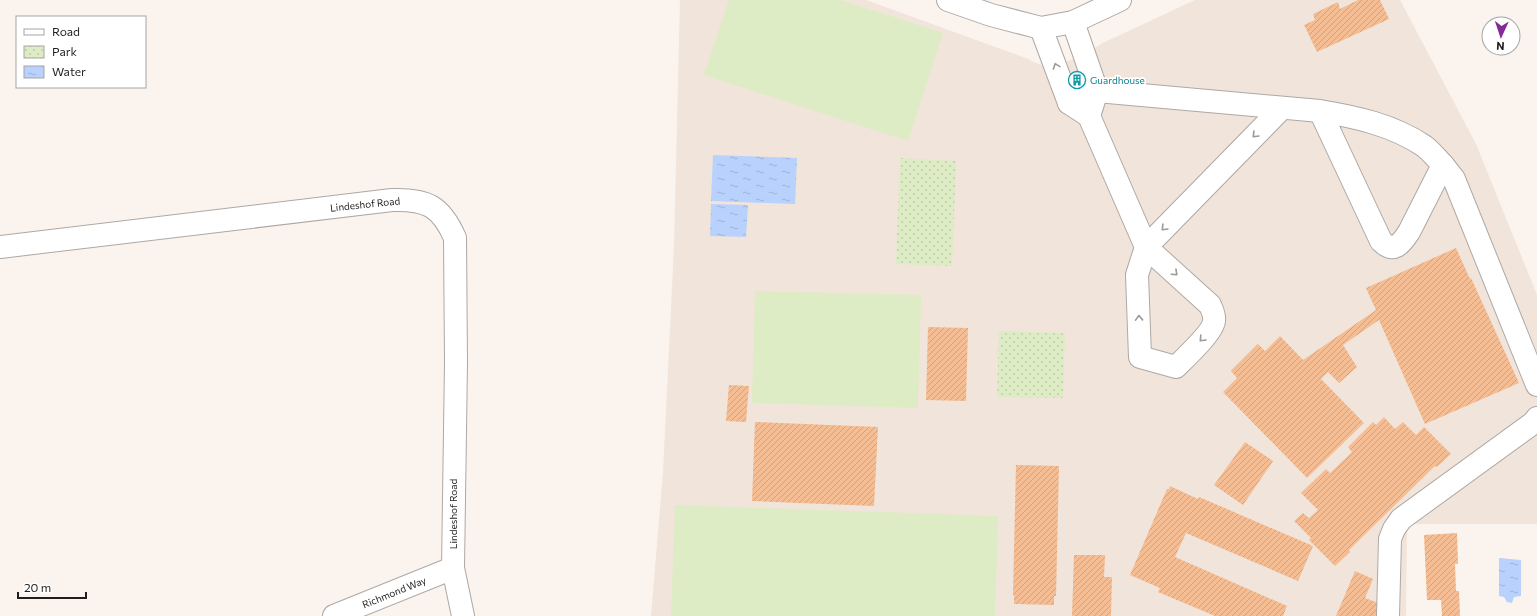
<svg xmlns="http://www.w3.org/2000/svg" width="1537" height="616" viewBox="0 0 1537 616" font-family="Commissioner,sans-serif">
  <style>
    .built { fill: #f1e4da }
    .grass { fill: #ddecc4 }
    .park { fill: url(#park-dots) }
    .water { fill: url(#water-ripples) }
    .building { fill: url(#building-hatch) }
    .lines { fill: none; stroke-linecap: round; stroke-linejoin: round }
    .minor-casing { stroke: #aea8a4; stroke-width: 24 }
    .minor { stroke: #fff; stroke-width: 22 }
    .oneway { stroke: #9b9a99 }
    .labels { text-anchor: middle; stroke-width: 3.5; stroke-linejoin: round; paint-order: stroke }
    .culture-label { font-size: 10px; fill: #0d838f; stroke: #fff; text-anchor: start }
    .street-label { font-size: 10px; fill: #201e1c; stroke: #fff }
  </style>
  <defs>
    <pattern id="park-dots" width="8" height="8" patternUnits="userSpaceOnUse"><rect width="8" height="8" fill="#ddecc4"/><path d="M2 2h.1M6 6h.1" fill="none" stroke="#bdcaa8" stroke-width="1.8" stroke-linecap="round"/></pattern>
    <pattern id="water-ripples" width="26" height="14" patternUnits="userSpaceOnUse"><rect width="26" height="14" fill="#b8d1fd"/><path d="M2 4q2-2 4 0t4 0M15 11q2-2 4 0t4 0" fill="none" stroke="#9eb3d8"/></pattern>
    <pattern id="building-hatch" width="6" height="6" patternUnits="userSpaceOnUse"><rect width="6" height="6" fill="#f4bd93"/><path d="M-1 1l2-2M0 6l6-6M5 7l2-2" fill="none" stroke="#d1a27e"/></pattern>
  </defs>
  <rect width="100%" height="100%" fill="#faf3ee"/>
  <path class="built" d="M680,0H866L1031,60V61L1049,68L1078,57L1105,42L1195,0H1400L1476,144L1537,295V524H1407L1406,616H651L663,473L674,247Z"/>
  <g class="grass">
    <path d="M729,0H841L943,33L908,141L704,75Z"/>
    <path d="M755,291L921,295L918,408L752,403Z"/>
    <path d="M675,505L998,516L995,616H671Z"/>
  </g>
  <g class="park">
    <path d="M900,158L956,161L952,266L896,264Z"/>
    <path d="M999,331L1065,333L1063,398L997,397Z"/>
  </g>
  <g class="water">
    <path d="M713,155L797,158L795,204L711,201Z"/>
    <path d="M711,204L748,205L746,237L710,236Z"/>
    <path d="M1499,558L1521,560V596L1514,597L1512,603L1507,602L1504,597L1499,596Z"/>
  </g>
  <g class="building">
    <path d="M1358,0H1380L1389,19L1317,52L1304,25L1315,20L1313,14L1338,2L1340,9Z"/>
    <path d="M1078,72L1083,85L1075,88L1070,75Z"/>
    <path d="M1456,248L1470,279L1471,278L1519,383L1425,424L1379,320L1343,345L1357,367L1339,383L1328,372L1321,379L1364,423L1307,478L1223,392L1237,378L1231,371L1258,344L1265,351L1280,336L1303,360L1376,310L1366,288Z"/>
    <path d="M928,327L968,328L966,401L926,400Z"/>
    <path d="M729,385L749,386L746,422L726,421Z"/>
    <path d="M1384,417L1395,429L1403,422L1416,435L1424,427L1451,454L1437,467L1435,466L1349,550L1350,552L1335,566L1309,540L1311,538L1294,521L1303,513L1309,518L1318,510L1301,493L1326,469L1330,473L1352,452L1348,447L1373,422L1376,425Z"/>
    <path d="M755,422L878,427L874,506L752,501Z"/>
    <path d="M1245,442L1273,461L1243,505L1214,485Z"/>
    <path d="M1016,465L1059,466L1056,596H1054V605L1014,604V595H1013Z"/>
    <path d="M1170,486L1198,499L1199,497L1313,546L1298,581L1186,533L1175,557L1287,606L1283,616H1215L1158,592L1160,588L1130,575L1167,489H1169Z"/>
    <path d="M1457,533L1458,564H1455L1456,591H1459L1460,616H1442L1441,600H1427L1424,535Z"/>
    <path d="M1074,555H1105L1104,577H1112L1111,616H1072Z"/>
    <path d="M1355,571L1373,579L1365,598L1386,606L1382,616H1336Z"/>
  </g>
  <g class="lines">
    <g class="minor-casing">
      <g id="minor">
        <path d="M948,0L991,15L1041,28L1073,22L1120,0"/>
        <path d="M1041,28L1069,103L1089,116L1097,91L1073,22"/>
        <path d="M1069,103L1097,91L1320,111C1356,117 1393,125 1424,146C1431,151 1437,159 1443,165L1409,232C1401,244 1394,254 1381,241L1320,111"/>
        <path d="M1089,116L1146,247L1210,305C1212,310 1215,315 1214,321C1213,332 1185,358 1176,367L1140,357L1137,275L1146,247L1282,108"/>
        <path d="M1443,165L1454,179L1537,385"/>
        <path d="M0,247L392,200C427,199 441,206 455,238L456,362L453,568L463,616"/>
        <path d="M334,616L453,568"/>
        <path d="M1388,616L1390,539L1394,529L1401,519L1533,423L1537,418"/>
      </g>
    </g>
    <use href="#minor" class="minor"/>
  </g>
  <defs><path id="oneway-chevron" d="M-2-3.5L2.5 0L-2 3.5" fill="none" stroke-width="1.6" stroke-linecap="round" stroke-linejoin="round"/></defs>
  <g class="oneway">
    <use href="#oneway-chevron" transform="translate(1056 66) rotate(-110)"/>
    <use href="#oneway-chevron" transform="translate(1255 135) rotate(134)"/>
    <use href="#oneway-chevron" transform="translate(1164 228) rotate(134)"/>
    <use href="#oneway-chevron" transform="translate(1175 273) rotate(43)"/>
    <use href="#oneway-chevron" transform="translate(1139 318) rotate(-92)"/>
    <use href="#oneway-chevron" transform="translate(1202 339) rotate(133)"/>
  </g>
  <defs>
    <g id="building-ring" transform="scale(0.9)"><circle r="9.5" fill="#fff" stroke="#0f9aa8" stroke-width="1.5"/><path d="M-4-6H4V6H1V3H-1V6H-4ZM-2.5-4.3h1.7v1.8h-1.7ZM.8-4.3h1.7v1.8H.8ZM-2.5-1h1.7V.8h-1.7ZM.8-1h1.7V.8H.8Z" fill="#0f9aa8"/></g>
  </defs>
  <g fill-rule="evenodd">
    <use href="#building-ring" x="1077" y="80"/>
  </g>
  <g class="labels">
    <g class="culture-label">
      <text x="1090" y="84">Guardhouse</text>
    </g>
    <g class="street-label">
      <text transform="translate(365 204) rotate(-6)" y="4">Lindeshof Road</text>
      <text transform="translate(453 514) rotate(-90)" y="4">Lindeshof Road</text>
      <text transform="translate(394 592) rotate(-22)" y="4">Richmond Way</text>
    </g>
  </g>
  <rect x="16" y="16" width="130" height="72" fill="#ffffff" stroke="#a6a5a4"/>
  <rect x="24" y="29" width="20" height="6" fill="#ffffff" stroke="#a6a5a4"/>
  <text x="52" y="36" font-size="12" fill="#201e1c">Road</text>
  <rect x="24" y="46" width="20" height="12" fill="url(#park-dots)" stroke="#a6a5a4"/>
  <text x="52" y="56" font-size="12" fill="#201e1c">Park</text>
  <rect x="24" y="66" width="20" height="12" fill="url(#water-ripples)" stroke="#a6a5a4"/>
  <text x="52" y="76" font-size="12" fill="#201e1c">Water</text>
  <g transform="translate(1501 36) rotate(183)"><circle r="19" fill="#ffffff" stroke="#a6a5a4"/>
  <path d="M0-3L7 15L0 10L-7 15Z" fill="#822b99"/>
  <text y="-6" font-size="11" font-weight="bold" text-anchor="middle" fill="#201e1c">N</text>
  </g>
  <path d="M18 592v6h68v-6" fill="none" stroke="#201e1c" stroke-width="2"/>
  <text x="24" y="592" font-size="12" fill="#201e1c" stroke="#ffffff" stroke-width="3" paint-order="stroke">20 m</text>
</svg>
